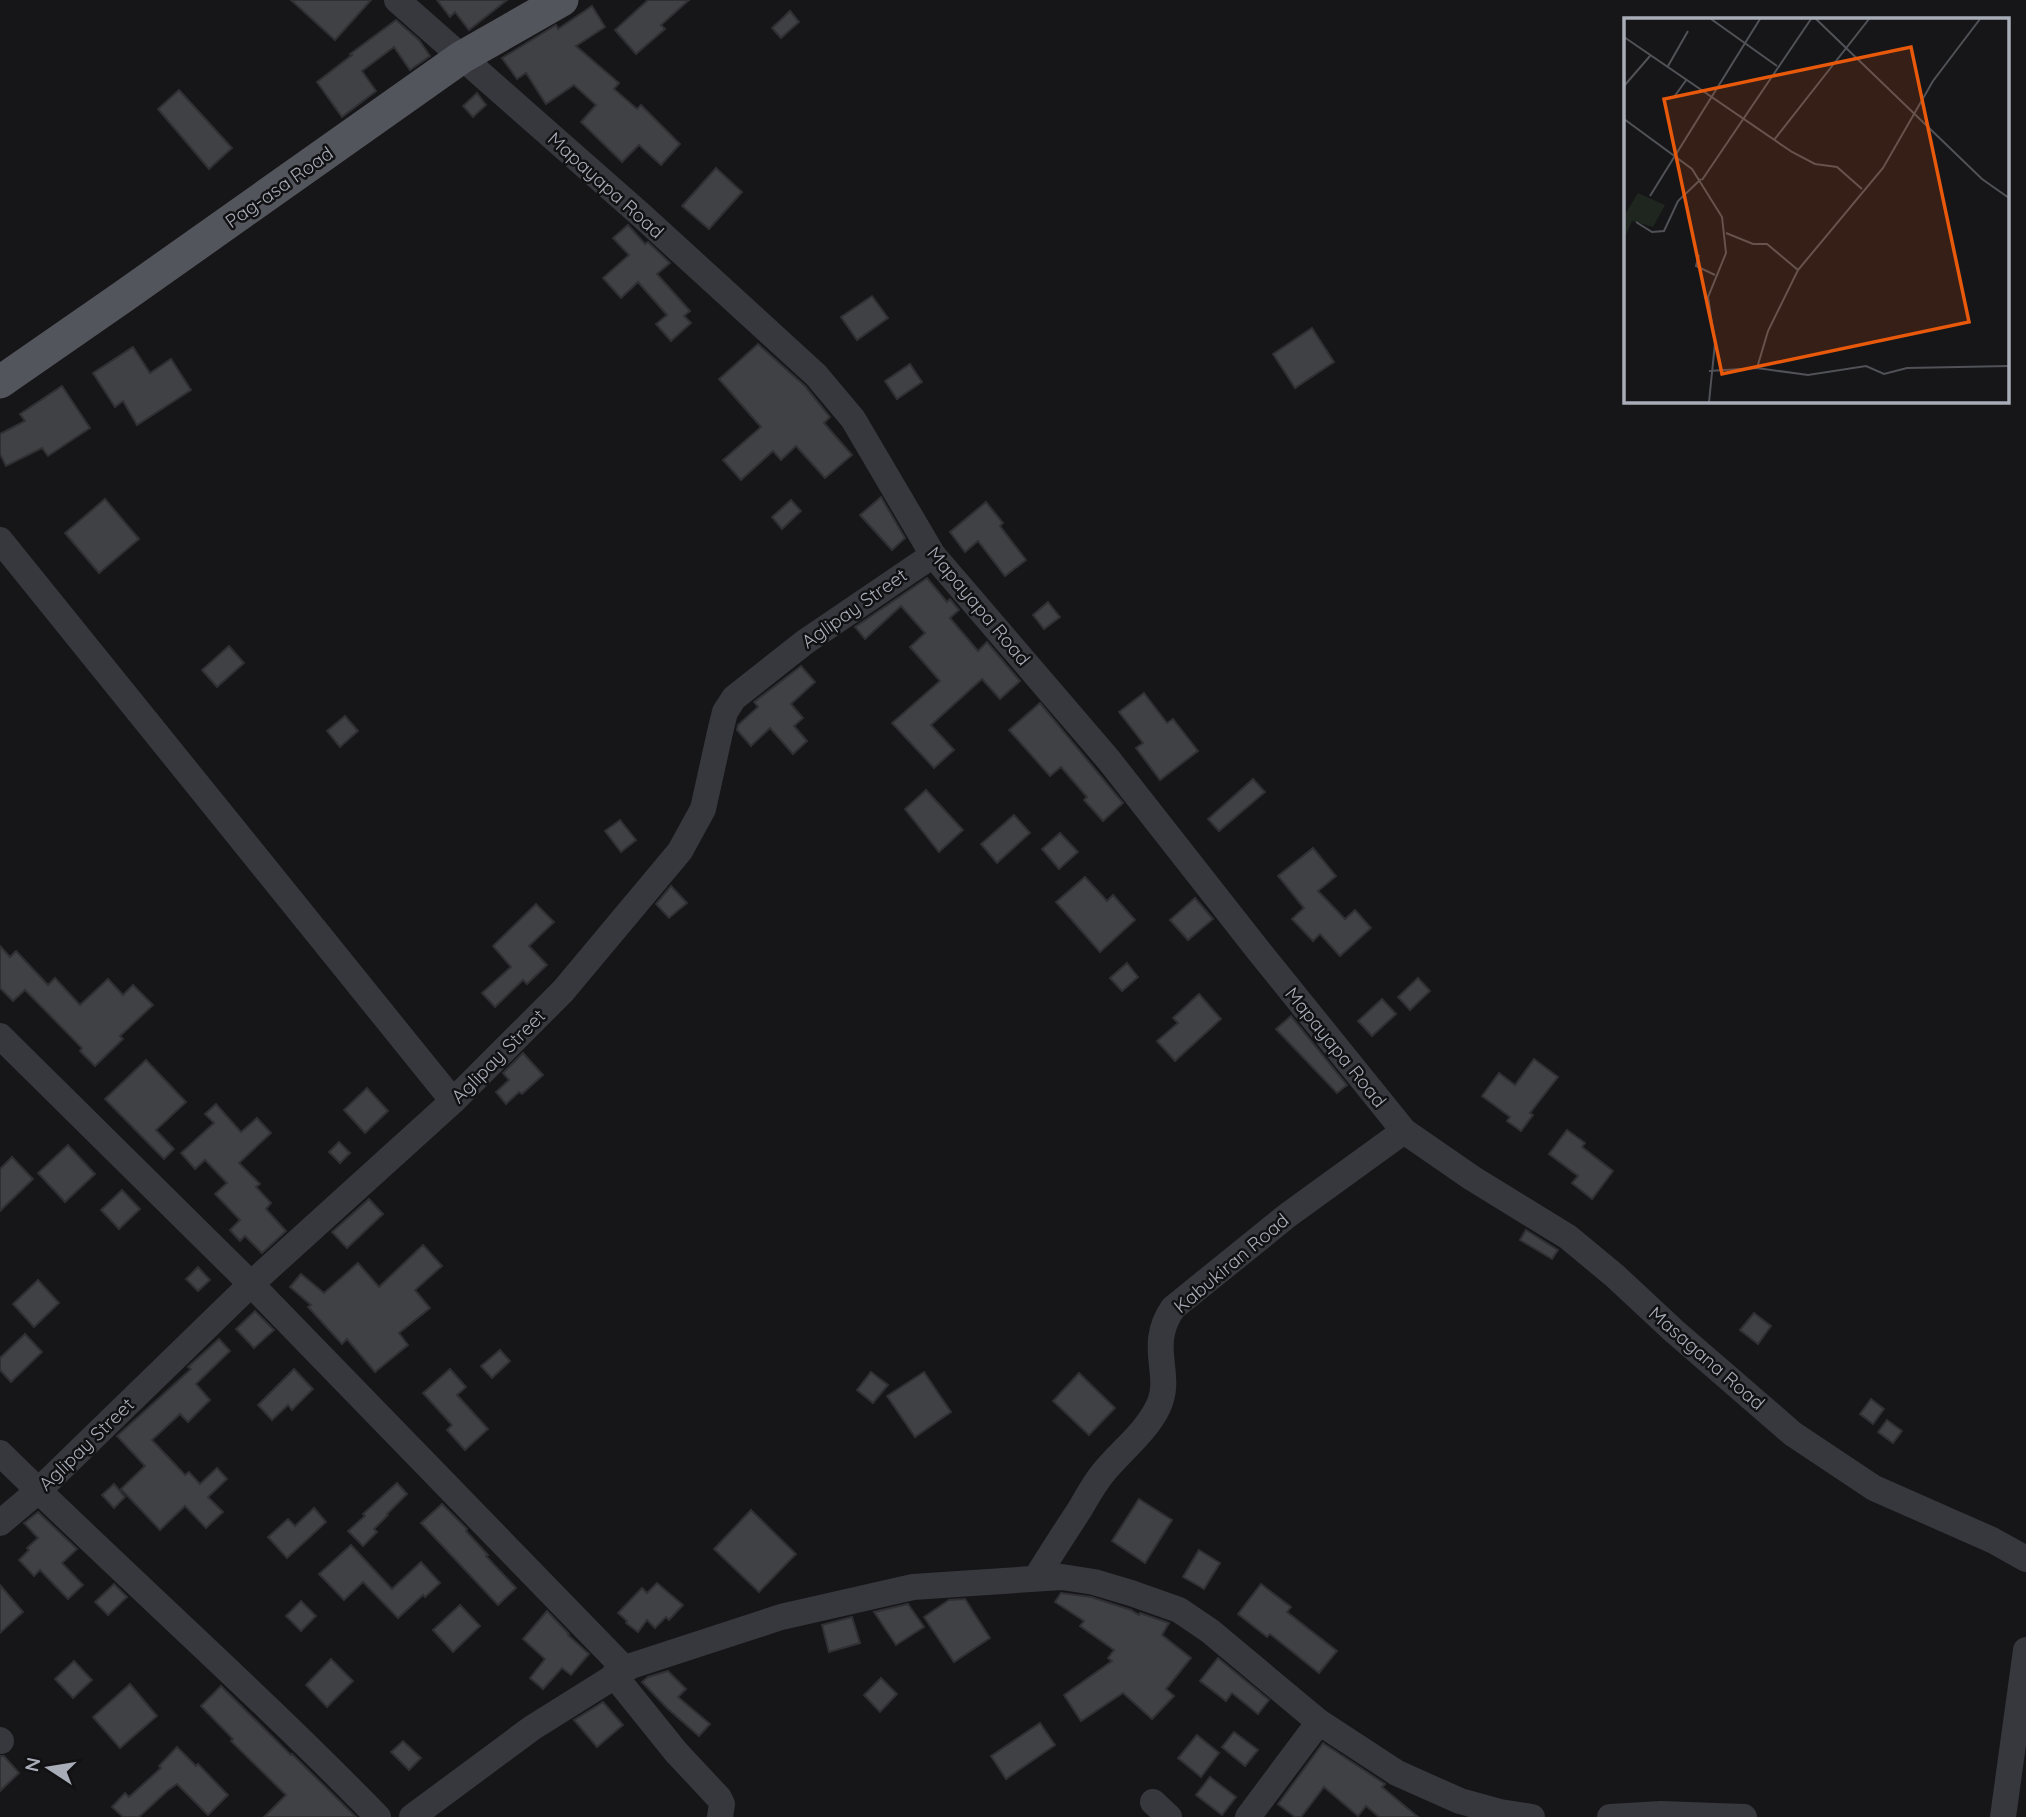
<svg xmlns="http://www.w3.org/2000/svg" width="2026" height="1817" viewBox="0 0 2026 1817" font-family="Quicksand,sans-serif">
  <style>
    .building { fill: #404145; stroke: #303034; stroke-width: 2 }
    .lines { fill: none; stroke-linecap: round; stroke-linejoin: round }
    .minor { stroke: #37383d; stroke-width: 26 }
    .major { stroke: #53555c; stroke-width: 33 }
    .labels { text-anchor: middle; stroke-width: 5; stroke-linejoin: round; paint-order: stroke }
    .street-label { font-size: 19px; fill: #a8adb8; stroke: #111113 }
    .inset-road { fill: none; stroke: #505258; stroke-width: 2 }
    .view { fill: #e8590c; fill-opacity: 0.15; stroke: #e8590c; stroke-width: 3.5 }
    .inset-edge { fill: none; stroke: #a8adb8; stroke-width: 3.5 }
  </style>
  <rect width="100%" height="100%" fill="#161618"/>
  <g class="building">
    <path d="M291,0H371L335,40Z"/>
    <path d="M437,0H507L469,30L455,12L450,17Z"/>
    <path d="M648,0H689L661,25L665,29L636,54L615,30Z"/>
    <path d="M592,6L605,27L576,46L619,83L614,89L637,109L641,105L680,144L661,165L639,145L622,162L581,122L596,105L574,85L546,104L526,73L517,79L502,58L556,25L558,29Z"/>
    <path d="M790,11L799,22L781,38L772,28Z"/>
    <path d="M396,20L419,40L430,56L410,70L394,47L362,71L376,91L342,117L317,82L352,55L350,54Z"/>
    <path d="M179,90L232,148L209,169L158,109Z"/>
    <path d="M477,93L486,105L473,117L463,106Z"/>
    <path d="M716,168L742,192L709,229L682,206Z"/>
    <path d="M628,225L645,244L648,242L670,263L657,274L690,311L684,316L691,323L671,341L656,324L667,315L638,282L621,298L603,278L629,255L613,238Z"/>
    <path d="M872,296L888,318L857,340L841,317Z"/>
    <path d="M1312,328L1334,362L1295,388L1273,354Z"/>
    <path d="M758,344L805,386L830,417L824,423L852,455L825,478L796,446L781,460L773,451L741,480L723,460L761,427L719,379Z"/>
    <path d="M133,347L150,373L171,359L191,390L137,425L123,401L115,407L93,373Z"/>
    <path d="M910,364L922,382L897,399L885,381Z"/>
    <path d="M62,386L90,428L48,456L42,448L6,466L0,454V434L25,421L20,414Z"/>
    <path d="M881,497L905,538L892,550L860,515Z"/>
    <path d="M105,499L139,539L99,573L65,533Z"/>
    <path d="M791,500L801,511L782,529L772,517Z"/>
    <path d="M986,502L1003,523L1000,526L1026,560L1005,576L978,541L965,552L950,532Z"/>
    <path d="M927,578L947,602L950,599L959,610L950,618L978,651L987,642L1020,681L1000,699L982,679L931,725L954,750L934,768L892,723L940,681L910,647L925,633L901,606L865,639L855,627Z"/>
    <path d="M1048,602L1060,617L1044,629L1033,615Z"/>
    <path d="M229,646L244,663L217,687L202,670Z"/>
    <path d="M801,666L815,682L791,704L803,718L794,726L807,741L793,754L770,728L751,746L737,730L738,725L758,707L754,702Z"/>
    <path d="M1144,693L1167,723L1173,719L1198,751L1160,780L1136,748L1143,743L1119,712Z"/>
    <path d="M1040,703L1123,803L1103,821L1084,800L1087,797L1061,767L1050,776L1009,730Z"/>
    <path d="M345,716L358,731L340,747L327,731Z"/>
    <path d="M1253,779L1265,792L1219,831L1208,819Z"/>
    <path d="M926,790L963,830L939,852L905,809Z"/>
    <path d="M1014,815L1030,833L997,863L981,844Z"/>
    <path d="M620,820L636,840L621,852L605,831Z"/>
    <path d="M1060,833L1078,852L1059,869L1042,849Z"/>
    <path d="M1313,848L1336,876L1318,891L1345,919L1355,910L1371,928L1340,956L1320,934L1313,941L1292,919L1304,908L1278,876Z"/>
    <path d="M1085,877L1107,901L1113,895L1135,920L1100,952L1056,902Z"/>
    <path d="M671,886L687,903L669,918L656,904Z"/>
    <path d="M1195,898L1213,919L1188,940L1170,920Z"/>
    <path d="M536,904L554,922L529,946L547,965L527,984L523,980L495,1007L482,993L511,967L493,946Z"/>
    <path d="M0,946L10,957L16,951L48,985L55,978L80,1005L108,979L123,995L133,985L153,1005L120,1036L123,1039L95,1066L80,1051L82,1048L25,990L13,1001L0,988Z"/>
    <path d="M1127,963L1138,977L1122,991L1110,978Z"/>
    <path d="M1418,978L1430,991L1410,1010L1398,997Z"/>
    <path d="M1199,994L1221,1019L1175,1061L1157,1041L1178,1023L1173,1018Z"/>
    <path d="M1382,999L1396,1014L1372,1036L1358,1021Z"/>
    <path d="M1291,1016L1347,1085L1337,1093L1276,1029Z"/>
    <path d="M523,1053L543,1075L522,1094L519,1092L506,1104L496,1092L509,1080L503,1073Z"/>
    <path d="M1534,1059L1558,1077L1530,1113L1533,1115L1521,1131L1507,1121L1510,1117L1482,1096L1499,1073L1515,1085Z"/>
    <path d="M146,1060L186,1102L156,1130L174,1149L164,1159L105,1099Z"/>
    <path d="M367,1088L388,1111L365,1133L344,1110Z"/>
    <path d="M216,1104L241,1132L257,1118L271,1133L239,1163L260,1184L256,1187L271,1203L266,1209L286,1231L262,1253L245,1236L240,1241L230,1230L240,1220L215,1194L227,1183L205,1160L195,1169L181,1153L214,1123L205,1114Z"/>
    <path d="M1567,1130L1585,1143L1582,1147L1613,1171L1592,1199L1572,1183L1578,1176L1549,1154Z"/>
    <path d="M339,1142L350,1153L340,1163L329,1152Z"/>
    <path d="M68,1145L95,1174L65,1202L38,1173Z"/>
    <path d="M12,1157L33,1179L0,1211V1169Z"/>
    <path d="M122,1190L140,1209L119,1229L101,1210Z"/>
    <path d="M369,1199L383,1214L347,1248L332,1232Z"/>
    <path d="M1526,1230L1558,1250L1552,1259L1520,1240Z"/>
    <path d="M423,1245L442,1266L415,1290L430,1308L399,1333L408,1345L375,1372L347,1339L342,1344L308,1307L311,1305L290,1287L301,1274L324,1293L358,1263L379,1287Z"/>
    <path d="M198,1267L210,1280L198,1291L186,1279Z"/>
    <path d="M38,1280L59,1303L34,1327L13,1304Z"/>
    <path d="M255,1311L274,1330L254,1348L236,1329Z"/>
    <path d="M1754,1313L1771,1326L1758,1344L1740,1330Z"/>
    <path d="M25,1334L42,1352L11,1382L0,1370V1358Z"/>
    <path d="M219,1339L230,1351L196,1384L210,1400L188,1422L180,1414L152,1440L185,1475L189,1472L200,1484L217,1468L227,1479L208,1497L223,1512L206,1528L185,1506L160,1530L121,1489L145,1466L117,1436L191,1369L188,1367Z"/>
    <path d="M500,1350L510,1361L492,1378L481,1366Z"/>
    <path d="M294,1369L313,1389L292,1410L288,1405L272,1420L258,1405Z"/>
    <path d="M450,1369L466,1387L457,1395L488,1429L465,1450L447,1430L452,1425L423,1393Z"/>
    <path d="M871,1372L888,1385L873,1403L857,1390Z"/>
    <path d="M924,1372L951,1412L915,1437L887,1396Z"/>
    <path d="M1079,1373L1115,1408L1089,1435L1053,1401Z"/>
    <path d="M1871,1399L1884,1409L1873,1424L1860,1414Z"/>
    <path d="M1887,1420L1902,1431L1893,1443L1878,1432Z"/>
    <path d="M397,1483L407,1494L387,1514L388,1515L374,1529L377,1532L363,1546L348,1531L365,1516L363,1514Z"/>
    <path d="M114,1484L125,1497L114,1508L102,1495Z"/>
    <path d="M1139,1499L1172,1520L1145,1563L1112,1541Z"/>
    <path d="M442,1504L467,1529L466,1531L488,1555L486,1556L516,1588L498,1605L421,1523Z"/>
    <path d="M314,1508L326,1522L287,1558L268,1537L288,1519L295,1526Z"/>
    <path d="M751,1510L796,1554L759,1592L714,1549Z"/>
    <path d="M38,1512L77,1549L62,1563L83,1585L68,1599L40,1570L34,1576L19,1560L29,1550L27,1548L38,1538L24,1523Z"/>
    <path d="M351,1545L392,1589L421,1562L440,1583L425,1597L423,1595L398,1618L363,1582L344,1600L319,1574Z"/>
    <path d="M1199,1550L1220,1563L1204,1589L1183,1577Z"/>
    <path d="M657,1583L683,1605L669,1620L666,1617L655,1628L647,1620L638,1632L626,1623L627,1621L618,1613L642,1588L647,1593Z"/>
    <path d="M114,1584L127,1597L108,1615L95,1602Z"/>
    <path d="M1261,1584L1291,1607L1287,1612L1337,1651L1319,1673L1270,1634L1267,1637L1238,1614Z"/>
    <path d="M0,1585L23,1612L0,1633Z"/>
    <path d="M1061,1593L1091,1597L1131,1610L1139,1615L1140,1613L1169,1623L1162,1635L1191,1658L1166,1689L1174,1696L1152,1719L1123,1693L1081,1721L1064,1695L1112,1661L1108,1658L1114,1650L1080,1626L1084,1621L1055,1602Z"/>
    <path d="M965,1599L990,1638L954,1662L924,1617L949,1600Z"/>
    <path d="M301,1601L316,1616L301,1631L286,1616Z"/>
    <path d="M908,1604L924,1627L896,1645L874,1612Z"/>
    <path d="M460,1605L480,1626L453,1652L433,1630Z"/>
    <path d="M547,1611L569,1634L568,1635L589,1654L571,1675L562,1668L543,1689L530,1678L545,1659L523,1639Z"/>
    <path d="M852,1617L860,1643L829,1652L822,1625Z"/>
    <path d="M1218,1658L1269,1700L1258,1714L1232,1693L1226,1701L1200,1681Z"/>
    <path d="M331,1659L353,1681L327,1707L306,1685Z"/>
    <path d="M74,1661L92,1680L73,1698L55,1679Z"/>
    <path d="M668,1671L686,1689L678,1697L710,1724L699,1736L668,1709L642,1682L648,1677Z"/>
    <path d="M881,1678L897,1694L880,1712L864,1695Z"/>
    <path d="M130,1684L157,1716L120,1748L93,1717Z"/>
    <path d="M221,1686L291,1755L292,1754L356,1817H264L286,1795L231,1741L233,1739L201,1706Z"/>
    <path d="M603,1702L623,1725L597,1747L574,1720Z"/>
    <path d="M1040,1723L1055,1745L1006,1779L991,1756Z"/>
    <path d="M1234,1732L1258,1750L1245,1766L1222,1747Z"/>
    <path d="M1197,1735L1219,1753L1201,1777L1178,1758Z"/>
    <path d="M403,1741L421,1758L409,1770L391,1752Z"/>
    <path d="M1323,1743L1385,1784L1382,1787L1418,1817H1379L1366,1806L1358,1816L1324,1787L1301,1817H1295L1278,1804Z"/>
    <path d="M177,1747L196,1766L198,1764L228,1795L208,1815L177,1784L167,1791L139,1817H123L112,1807L125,1793L129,1797L161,1768L159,1766Z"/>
    <path d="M0,1756H4L19,1773L0,1791Z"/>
    <path d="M1210,1777L1236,1797L1222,1815L1196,1795Z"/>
  </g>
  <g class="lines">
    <g class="minor">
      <path d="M397,0L641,215L816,375L853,419L933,555L1108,759L1258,950L1404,1131L1472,1178L1568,1237L1615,1276L1674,1331L1793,1434L1874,1488L1992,1540L2026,1559"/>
      <path d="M0,540L453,1101"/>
      <path d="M0,1036L251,1284L625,1669"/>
      <path d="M0,1453C125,1576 256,1692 378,1817"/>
      <path d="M0,1523L38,1491L251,1284L453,1101L563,991L680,851L703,809L721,728L725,712L734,698L805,642L933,555"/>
      <path d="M1036,1578C1050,1555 1065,1532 1080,1509C1087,1497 1094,1484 1103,1473C1121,1451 1146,1432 1158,1407C1174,1374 1146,1347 1173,1308L1288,1215L1404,1131"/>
      <path d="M614,1675L676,1752L719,1798L722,1804L720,1817"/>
      <path d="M0,1740L1,1741"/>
      <path d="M1153,1802L1169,1817"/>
      <path d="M412,1817L532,1728L631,1666L781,1617L913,1587L1062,1577L1094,1582L1131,1593L1179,1610L1210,1631L1319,1722L1397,1773L1460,1801L1500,1812L1532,1817"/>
      <path d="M1248,1817L1319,1722"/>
      <path d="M1610,1817L1661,1814L1744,1817"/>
      <path d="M2003,1817L2026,1650"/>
    </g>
    <path class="major" d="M0,382L124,296L462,57L562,0"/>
  </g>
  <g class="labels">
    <g class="street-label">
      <text transform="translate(606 185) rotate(42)" y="7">Mapayapa Road</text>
      <text transform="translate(279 187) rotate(-35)" y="7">Pag-asa Road</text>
      <text transform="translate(979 606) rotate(50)" y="7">Mapayapa Road</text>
      <text transform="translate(854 608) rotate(-35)" y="7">Aglipay Street</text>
      <text transform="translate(1336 1047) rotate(51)" y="7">Mapayapa Road</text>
      <text transform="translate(498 1056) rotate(-45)" y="7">Aglipay Street</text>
      <text transform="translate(1231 1263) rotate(-40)" y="7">Kabukiran Road</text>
      <text transform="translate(1707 1358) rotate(41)" y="7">Masagana Road</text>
      <text transform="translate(86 1444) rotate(-44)" y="7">Aglipay Street</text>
    </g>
  </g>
  <g transform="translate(1624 18)">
    <rect width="385" height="385" fill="#161618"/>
    <path d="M14,175L41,187L29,209L8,203L0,221V198Z" fill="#1e261f"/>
    <path class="inset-road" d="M87,1L153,48M192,1L358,161L385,180M0,19L168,134L191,146L213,149L238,171M44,48L64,13M0,68L26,38M50,79L63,61M0,101L68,151L98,199L102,235L84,279L91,325L85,384M150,122L245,1M78,162L187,1M26,178L136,1M12,204L28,214L40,213L54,183L77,161M102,215L129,226H143L174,252M75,237L72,248L91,257M133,350L144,313L174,252L259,150L309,63L356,1M85,353L133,350L184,357L242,348L260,356L283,350L385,348"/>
    <path class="view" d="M287,29L345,304L98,356L40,81Z"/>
    <rect width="385" height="385" class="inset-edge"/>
  </g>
  <g transform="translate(49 1768) rotate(282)" stroke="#111113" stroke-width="5" paint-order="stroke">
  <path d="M0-5L12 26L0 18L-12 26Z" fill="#a8adb8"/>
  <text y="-10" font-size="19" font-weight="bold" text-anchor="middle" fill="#a8adb8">N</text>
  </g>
</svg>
